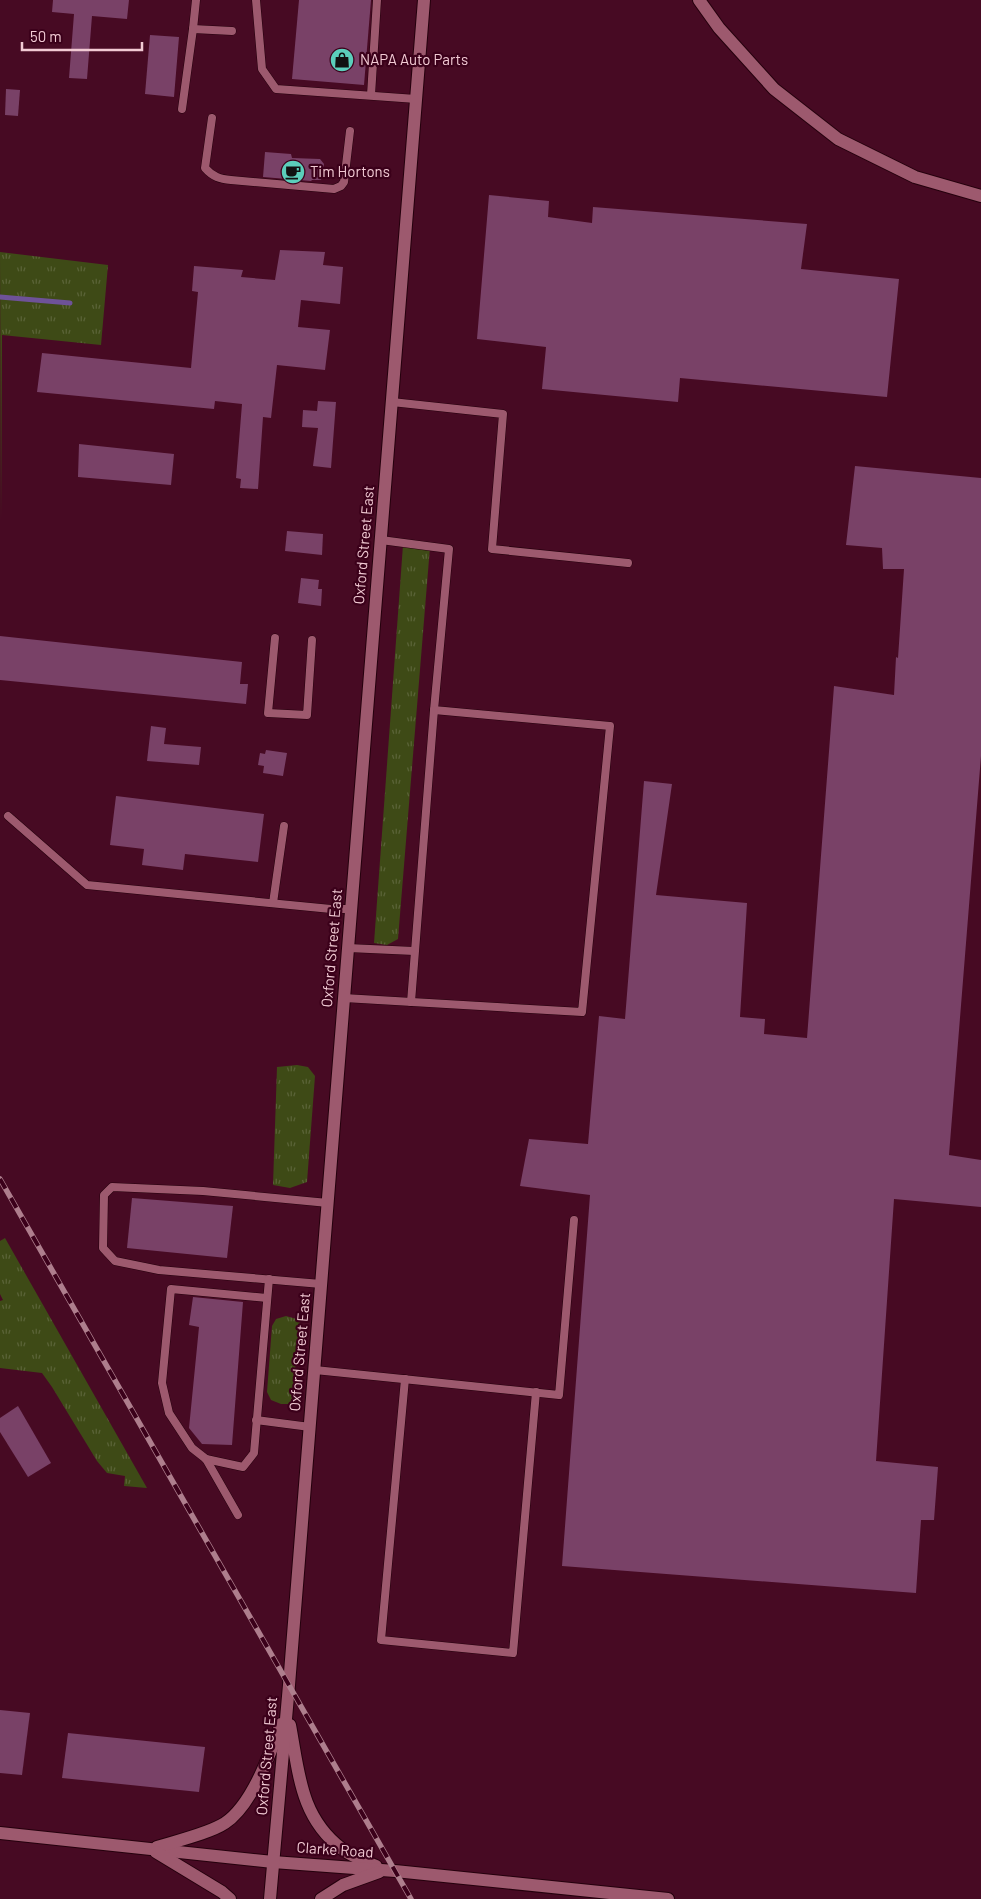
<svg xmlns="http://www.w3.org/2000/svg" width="981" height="1899" viewBox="0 0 981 1899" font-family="Barlow,sans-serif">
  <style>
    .grass { fill: url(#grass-tufts) }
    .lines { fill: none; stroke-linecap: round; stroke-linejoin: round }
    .stream { stroke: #6e5298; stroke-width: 5 }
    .building { fill: #794167 }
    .lane-casing { stroke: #25000d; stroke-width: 9 }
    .street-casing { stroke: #25000d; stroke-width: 14 }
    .secondary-casing { stroke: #25000d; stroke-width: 14 }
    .lane { stroke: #9d596e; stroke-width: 8 }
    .street { stroke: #9d596e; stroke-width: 12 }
    .secondary { stroke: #9d596e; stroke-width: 12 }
    .rail-casing { stroke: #ae7e8d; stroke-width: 5.5 }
    .rail { stroke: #3b001a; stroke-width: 4; stroke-dasharray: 11; stroke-linecap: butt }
    .labels { text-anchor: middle; stroke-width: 4.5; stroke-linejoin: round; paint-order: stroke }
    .poi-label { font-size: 15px; fill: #f2cad4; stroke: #3b001a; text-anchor: start }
    .street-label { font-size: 15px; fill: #f2cad4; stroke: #3b001a }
  </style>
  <defs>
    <pattern id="grass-tufts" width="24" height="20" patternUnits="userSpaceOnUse" patternTransform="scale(1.25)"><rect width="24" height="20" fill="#3e4a16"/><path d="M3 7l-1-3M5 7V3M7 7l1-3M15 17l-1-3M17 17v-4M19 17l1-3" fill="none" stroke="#5a6337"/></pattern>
  </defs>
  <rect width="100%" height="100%" fill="#470a23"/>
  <g class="grass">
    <path d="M0,252L108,265L101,345L2,335L1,519Z"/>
    <path d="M403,545L430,547L398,939L387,945L374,943Z"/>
    <path d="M297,1065L308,1067L315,1076L307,1182L290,1188L273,1185L277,1067Z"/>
    <path d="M5,1238L147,1488L124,1486L125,1476L107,1473L97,1461L52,1387L42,1373L0,1368V1301L3,1300L0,1294V1241Z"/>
    <path d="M286,1316L300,1320L292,1404H281L271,1400L267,1392L272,1326L276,1319Z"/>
  </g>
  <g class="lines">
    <path class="stream" d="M0,297L70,303"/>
  </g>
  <g class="building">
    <path d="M53,0H129L127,19L92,16L87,79L69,78L74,14L52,12Z"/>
    <path d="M299,0H371L364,85L292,79Z"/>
    <path d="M150,35L179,37L174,97L145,94Z"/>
    <path d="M6,89L20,90L18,116L5,115Z"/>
    <path d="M265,152L291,154L292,158L320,159L324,164L321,180H312L311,181L263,177Z"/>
    <path d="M489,195L549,201L548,217L592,223L593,207L807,224L801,269L899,279L887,397L680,378L678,402L542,389L546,347L477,339Z"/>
    <path d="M280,250L325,252L323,265L343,267L340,304L301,300L298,327L330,330L325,370L277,365L271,418L263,417L258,489L240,488L241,479L236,478L242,404L215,401L214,409L37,392L42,353L191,368L198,292L192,291L194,266L243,270L241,277L275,280Z"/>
    <path d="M318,401L336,402L331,468L313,466L318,428L302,427L303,410L317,411Z"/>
    <path d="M79,444L174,454L171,485L78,477Z"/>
    <path d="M855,466L981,478V756L949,1155L981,1160V1207L894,1199L876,1461L938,1467L934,1520H921L916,1593L562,1566L590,1195L520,1186L529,1139L588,1144L599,1016L625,1019L644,781L672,784L656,895L747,903L740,1017L765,1019L764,1034L807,1038L834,686L894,695L896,657L898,658L904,569H883L882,548L846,545Z"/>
    <path d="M287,531L323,534L322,555L285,551Z"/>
    <path d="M301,578L319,580L318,589H322L321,606L298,603Z"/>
    <path d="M0,636L242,662L240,684H248L246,704L0,680Z"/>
    <path d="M151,726L166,728L164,744L201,747L199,765L147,761Z"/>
    <path d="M266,750L287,753L283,776L263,773L264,766L258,765L260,753L265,754Z"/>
    <path d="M116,796L264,814L258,862L185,854L183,870L142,865L144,849L110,845Z"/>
    <path d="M132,1198L233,1206L227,1258L127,1248Z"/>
    <path d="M193,1297L243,1302L232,1445L202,1444L189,1428L199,1327L189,1325Z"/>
    <path d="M18,1406L51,1463L28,1477L0,1432V1418Z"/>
    <path d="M0,1710L30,1713L22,1775L0,1773Z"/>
    <path d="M68,1733L205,1747L199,1792L62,1778Z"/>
  </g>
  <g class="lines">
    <g class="lane-casing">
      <g id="lane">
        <path d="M196,0L193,29L232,31"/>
        <path d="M256,0L262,69L276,89L416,99"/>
        <path d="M371,95L377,0"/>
        <path d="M182,109L193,29"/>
        <path d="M212,118L205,168C213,177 220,179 231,180L334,189L341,186L344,182L350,131"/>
        <path d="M392,402L503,414L492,549L628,563"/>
        <path d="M275,638L268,713L307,715L312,640"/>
        <path d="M8,816L87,885L331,909H351"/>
        <path d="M273,903L284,826"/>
        <path d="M348,948L414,951"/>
        <path d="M344,998L582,1012L610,726L434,710L449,549L381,540"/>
        <path d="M411,1002L434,710"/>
        <path d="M321,1284L159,1270L115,1261L103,1248L104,1195L112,1187L203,1191L328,1203"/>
        <path d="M315,1370L559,1395L574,1220"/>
        <path d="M405,1379L381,1640L513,1653L536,1392"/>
        <path d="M256,1420L310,1427"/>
        <path d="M206,1459L243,1467L254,1453L269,1279"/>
        <path d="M238,1515L206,1459L192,1448L169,1413L162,1383L171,1289L267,1298"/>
      </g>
    </g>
    <g class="street-casing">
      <path id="street" d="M699,0L719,28L774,89L838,139L915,177L981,196"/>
    </g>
    <g class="secondary-casing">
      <g id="secondary">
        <path d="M290,1725C299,1773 300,1817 342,1849C351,1856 365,1861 376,1866"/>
        <path d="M0,1833L273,1862L395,1871L668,1899"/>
        <path d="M157,1847C176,1841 210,1833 225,1823C252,1805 270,1754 281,1724"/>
        <path d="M156,1852L222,1892L230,1899"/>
        <path d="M270,1899L289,1685L424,0"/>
        <path d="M321,1899L343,1885L379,1872"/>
      </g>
    </g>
    <use href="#lane" class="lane"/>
    <use href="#street" class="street"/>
    <use href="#secondary" class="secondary"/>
    <g class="rail-casing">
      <path id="rail" d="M0,1179L411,1899"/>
    </g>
    <use href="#rail" class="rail"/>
  </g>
  <defs>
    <g id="shop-disc" transform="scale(1.25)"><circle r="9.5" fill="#5bcebb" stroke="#3b001a"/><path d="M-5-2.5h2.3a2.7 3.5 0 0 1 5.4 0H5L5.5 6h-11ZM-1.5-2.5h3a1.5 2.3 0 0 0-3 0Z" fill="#111"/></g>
    <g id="cafe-disc" transform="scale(1.25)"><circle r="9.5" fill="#5bcebb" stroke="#3b001a"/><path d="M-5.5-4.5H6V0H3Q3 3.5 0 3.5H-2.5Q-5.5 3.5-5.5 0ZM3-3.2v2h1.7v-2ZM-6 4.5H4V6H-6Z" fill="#111"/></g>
  </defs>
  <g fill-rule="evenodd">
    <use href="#shop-disc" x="342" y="60"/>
    <use href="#cafe-disc" x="293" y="172"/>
  </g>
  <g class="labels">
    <g class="poi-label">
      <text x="360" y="65">NAPA Auto Parts</text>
      <text x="310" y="177">Tim Hortons</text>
    </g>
    <g class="street-label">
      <text transform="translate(364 545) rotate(-85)" y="5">Oxford Street East</text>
      <text transform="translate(332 948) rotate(-85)" y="5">Oxford Street East</text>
      <text transform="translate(300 1352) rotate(-85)" y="5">Oxford Street East</text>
      <text transform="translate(267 1756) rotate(-85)" y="5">Oxford Street East</text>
      <text transform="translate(335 1850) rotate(4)" y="5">Clarke Road</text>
    </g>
  </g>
  <path d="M22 42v8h120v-8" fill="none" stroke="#f2cad4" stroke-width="2.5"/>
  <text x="30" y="42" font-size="15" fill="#f2cad4" stroke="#3b001a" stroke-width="4" paint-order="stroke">50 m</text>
</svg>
